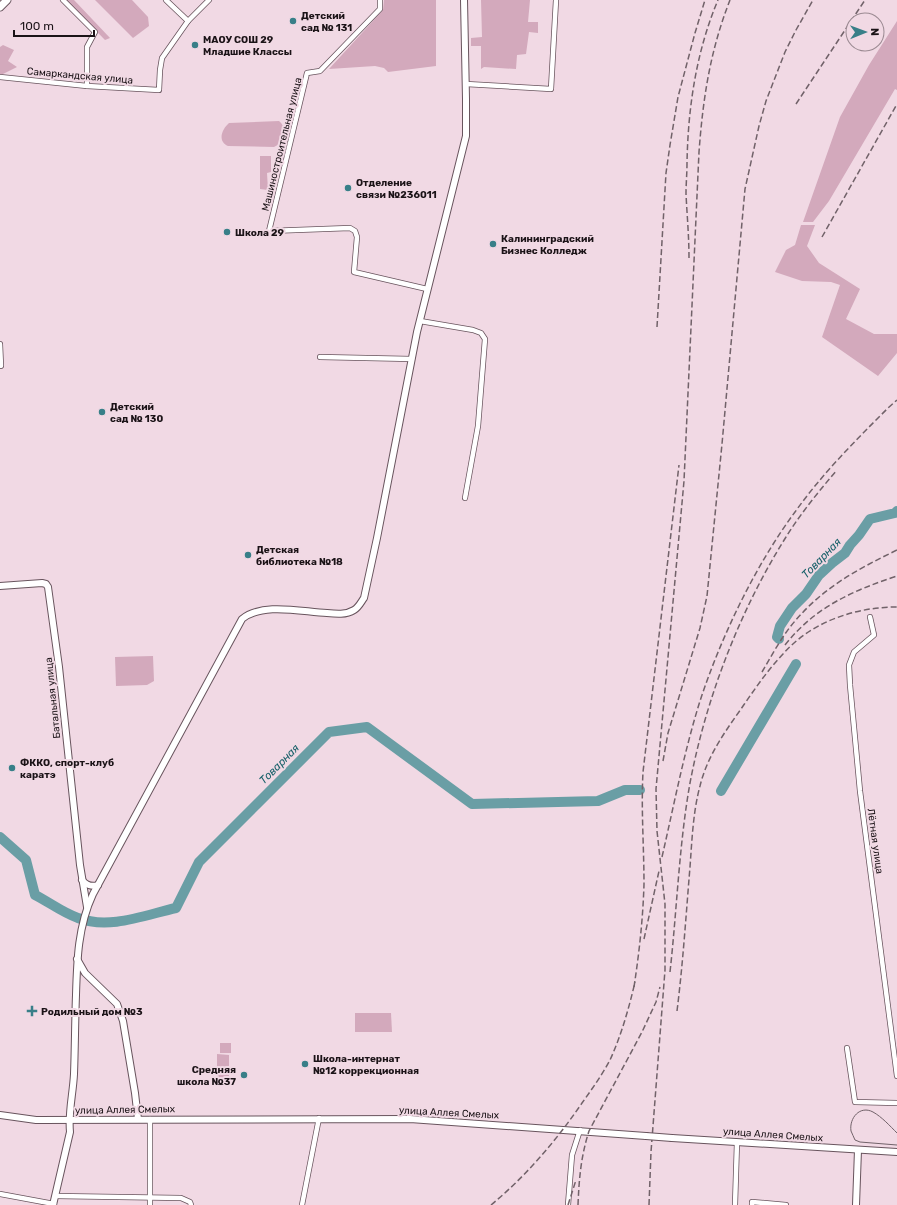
<svg xmlns="http://www.w3.org/2000/svg" width="897" height="1205" viewBox="0 0 897 1205" font-family="Rubik,sans-serif">
  <style>
    .green { fill: #d3a9bc }
    .lines { fill: none; stroke-linecap: round; stroke-linejoin: round }
    .river { stroke: #6a9ea5; stroke-width: 10 }
    .street-casing { stroke: #68545d; stroke-width: 6 }
    .secondary-casing { stroke: #68545d; stroke-width: 8 }
    .primary-casing { stroke: #68545d; stroke-width: 9 }
    .street { stroke: #fff; stroke-width: 4.5 }
    .secondary { stroke: #fff; stroke-width: 6 }
    .primary { stroke: #fff; stroke-width: 7 }
    .tram { stroke: #716269; stroke-width: 1 }
    .rail { stroke: #716269; stroke-width: 1.5; stroke-dasharray: 6 3; stroke-linecap: butt }
    .secondary-bridge-casing { stroke: #68545d; stroke-width: 8; stroke-linecap: butt }
    .secondary-bridge { stroke: #fff; stroke-width: 6 }
    .poi-dot { fill: #387f88; stroke: #f1d9e4; stroke-width: 1.5 }
    .labels { text-anchor: middle; stroke-width: 4; stroke-linejoin: round; paint-order: stroke }
    .poi-label { font-size: 10px; font-weight: bold; fill: #1b1317; stroke: #f1d9e4; text-anchor: start }
    .street-label { font-size: 10px; fill: #1b1317; stroke: #f1d9e4 }
    .water-label { font-size: 11px; font-style: italic; fill: #186069; stroke: #f1d9e4 }
  </style>
  <rect width="100%" height="100%" fill="#f1d9e4"/>
  <g class="green">
    <path d="M66,0H74L110,38L105,40Z"/>
    <path d="M95,0H132L148,17L149,26L133,38Z"/>
    <path d="M384,0H436V66L388,72L384,68L375,66L329,69L383,10Z"/>
    <path d="M481,0H530L528,22H538V33L529,32L526,54L517,55L516,69L484,67L481,69V46H471V38L482,37Z"/>
    <path d="M897,21V90L895,89L829,201L813,222H803L840,117L869,65Z"/>
    <path d="M3,45L14,50L8,61L17,67L3,74H0V47Z"/>
    <path d="M279,121C286,127 284,134 283,142L274,147L228,146C217,141 222,129 229,123Z"/>
    <path d="M260,156H271V172L267,173L268,190L260,189Z"/>
    <path d="M801,225H815L807,246L819,263L860,289L846,319L874,334H897V353L878,376L822,337L840,285L831,282L802,281L775,272L786,250L795,245Z"/>
    <path d="M153,656L154,681L147,685L116,686L115,657Z"/>
    <path d="M355,1013H391L392,1032H355Z"/>
    <rect x="220" y="1043" width="11" height="10"/>
    <path d="M217,1054L229,1055V1078L217,1077Z"/>
  </g>
  <g class="lines">
    <g class="river">
      <path d="M779,639L777,637L780,626L792,608L806,594L819,575L832,563L845,553L850,545L859,535L870,519L895,513L897,511"/>
      <path d="M721,791L796,664"/>
      <path d="M0,837L26,860L35,895C49,902 63,913 78,918C109,930 145,915 176,908L199,862L329,732L367,727L472,804L598,801L625,790H640"/>
    </g>
    <g class="street-casing">
      <g id="street">
        <path d="M63,0L95,32L87,47V86"/>
        <path d="M166,0L188,21"/>
        <path d="M380,0V9L320,71L307,73L269,231L350,228L355,231L357,237L354,272L427,289"/>
        <path d="M0,77L87,86L159,90L160,70L162,58L188,21L209,0"/>
        <path d="M466,84L551,89L556,0"/>
        <path d="M420,321L473,330L481,333L485,339L478,426L465,498"/>
        <path d="M0,344L1,366"/>
        <path d="M320,357L412,359"/>
        <path d="M870,617L874,635L854,652L849,665L850,685L860,791L897,1076"/>
        <path d="M847,1048L855,1102L897,1103"/>
        <path d="M0,1194L54,1204"/>
        <path d="M56,1196L181,1198L190,1202L191,1205"/>
        <path d="M150,1205V1119"/>
        <path d="M302,1205L319,1118"/>
        <path d="M568,1205L572,1155L580,1130"/>
        <path d="M735,1205L737,1142"/>
        <path d="M752,1205V1202L786,1205"/>
      </g>
    </g>
    <g class="secondary-casing">
      <g id="secondary">
        <path d="M0,586L42,583L46,584L48,587L59,667L80,865L87,907"/>
        <path d="M82,880C86,885 92,887 98,885"/>
        <path d="M77,959L85,973L117,1004L123,1021L135,1093L138,1119"/>
        <path d="M0,1115L36,1120L410,1119L646,1136"/>
        <path d="M672,1138L897,1152"/>
        <path d="M53,1205L70,1132C68,1113 73,1094 74,1074C75,1048 75,1022 76,995C77,960 78,926 93,894L242,619C263,602 302,612 327,613C336,614 346,615 354,610C359,607 361,602 364,598L377,538L417,332L466,136V99L464,0"/>
        <path d="M856,1205L858,1150"/>
      </g>
    </g>
    <g class="primary-casing">
      <path id="primary" d="M0,7L7,0"/>
    </g>
    <use href="#street" class="street"/>
    <use href="#secondary" class="secondary"/>
    <use href="#primary" class="primary"/>
    <path class="tram" d="M897,1133C890,1126 882,1117 873,1112C860,1105 849,1118 851,1131C852,1134 854,1137 855,1140L860,1142L897,1145"/>
    <g class="rail">
      <path d="M796,104L865,0"/>
      <path d="M822,237L897,104"/>
      <path d="M689,258C689,236 687,215 686,194C686,184 687,174 687,163C688,108 696,52 718,0"/>
      <path d="M657,327L666,173L670,145L678,97L695,33L705,0"/>
      <path d="M785,645C815,607 852,591 897,576"/>
      <path d="M762,672C772,655 782,636 795,621C824,587 858,569 897,550"/>
      <path d="M663,761L668,733L700,628L707,596L722,444L745,189L759,126L766,101L785,52L796,30L813,0"/>
      <path d="M662,857C674,805 684,752 700,701C721,637 755,566 795,512C822,474 855,441 888,408L897,400"/>
      <path d="M644,939L659,871"/>
      <path d="M670,972C677,909 679,845 690,783C706,698 740,610 786,537C801,513 819,491 837,470"/>
      <path d="M634,987C639,954 643,919 644,884C644,847 641,809 643,772L679,465"/>
      <path d="M677,1011C683,963 686,915 690,867C692,840 693,812 700,786C707,757 724,733 741,709C754,690 767,671 783,654C811,622 855,607 897,607"/>
      <path d="M491,1205C526,1176 556,1141 582,1103C592,1089 602,1075 610,1060C621,1036 629,1008 635,982"/>
      <path d="M568,1205L576,1180"/>
      <path d="M578,1205C579,1179 581,1156 589,1131L642,1032L656,1002L660,987"/>
      <path d="M649,1205L651,1152L665,970V904L657,831L656,789L684,481L699,152C703,98 710,51 730,0"/>
    </g>
    <g class="secondary-bridge-casing">
      <path id="secondary-bridge" d="M646,1136L672,1138"/>
    </g>
    <use href="#secondary-bridge" class="secondary-bridge"/>
  </g>
  <g class="poi-dot">
    <circle cx="293" cy="21" r="4"/>
    <circle cx="195" cy="45" r="4"/>
    <circle cx="348" cy="188" r="4"/>
    <circle cx="227" cy="232" r="4"/>
    <circle cx="493" cy="244" r="4"/>
    <circle cx="102" cy="412" r="4"/>
    <circle cx="248" cy="555" r="4"/>
    <circle cx="12" cy="768" r="4"/>
    <path d="M30 1005h4v4h4v4h-4v4h-4v-4h-4v-4h4z"/>
    <circle cx="305" cy="1064" r="4"/>
    <circle cx="244" cy="1075" r="4"/>
  </g>
  <g class="labels">
    <g class="poi-label">
      <text x="301" y="19">Детский<tspan x="301" dy="12">сад № 131</tspan></text>
      <text x="203" y="43">МАОУ СОШ 29<tspan x="203" dy="12">Младшие Классы</tspan></text>
      <text x="356" y="186">Отделение<tspan x="356" dy="12">связи №236011</tspan></text>
      <text x="235" y="236">Школа 29</text>
      <text x="501" y="242">Калининградский<tspan x="501" dy="12">Бизнес Колледж</tspan></text>
      <text x="110" y="410">Детский<tspan x="110" dy="12">сад № 130</tspan></text>
      <text x="256" y="553">Детская<tspan x="256" dy="12">библиотека №18</tspan></text>
      <text x="20" y="766">ФККО, спорт-клуб<tspan x="20" dy="12">каратэ</tspan></text>
      <text x="41" y="1015">Родильный дом №3</text>
      <text x="313" y="1062">Школа-интернат<tspan x="313" dy="12">№12 коррекционная</tspan></text>
      <text x="236" y="1073" text-anchor="end">Средняя<tspan x="236" dy="12">школа №37</tspan></text>
    </g>
    <g class="street-label">
      <text transform="translate(80 75) rotate(5)" y="4">Самаркандская улица</text>
      <text transform="translate(281 144) rotate(-76)" y="4">Машиностроительная улица</text>
      <text transform="translate(52 698) rotate(-96)" y="4">Батальная улица</text>
      <text transform="translate(876 841) rotate(82)" y="4">Лётная улица</text>
      <text transform="translate(125 1109) rotate(-1)" y="4">улица Аллея Смелых</text>
      <text transform="translate(449 1112) rotate(3)" y="4">улица Аллея Смелых</text>
      <text transform="translate(773 1134) rotate(4)" y="4">улица Аллея Смелых</text>
    </g>
    <g class="water-label">
      <text transform="translate(821 558) rotate(-46)" y="4">Товарная</text>
      <text transform="translate(279 764) rotate(-45)" y="4">Товарная</text>
    </g>
  </g>
  <g transform="translate(865 32) rotate(89)"><circle r="19" fill="#f1d9e4" stroke="#9b8a92"/>
  <path d="M0-3L7 15L0 10L-7 15Z" fill="#387f88"/>
  <text y="-6" font-size="11" font-weight="bold" text-anchor="middle" fill="#1b1317">N</text>
  </g>
  <path d="M14 30v6h80v-6" fill="none" stroke="#1b1317" stroke-width="2"/>
  <text x="20" y="30" font-size="12" fill="#1b1317" stroke="#f1d9e4" stroke-width="3" paint-order="stroke">100 m</text>
</svg>
